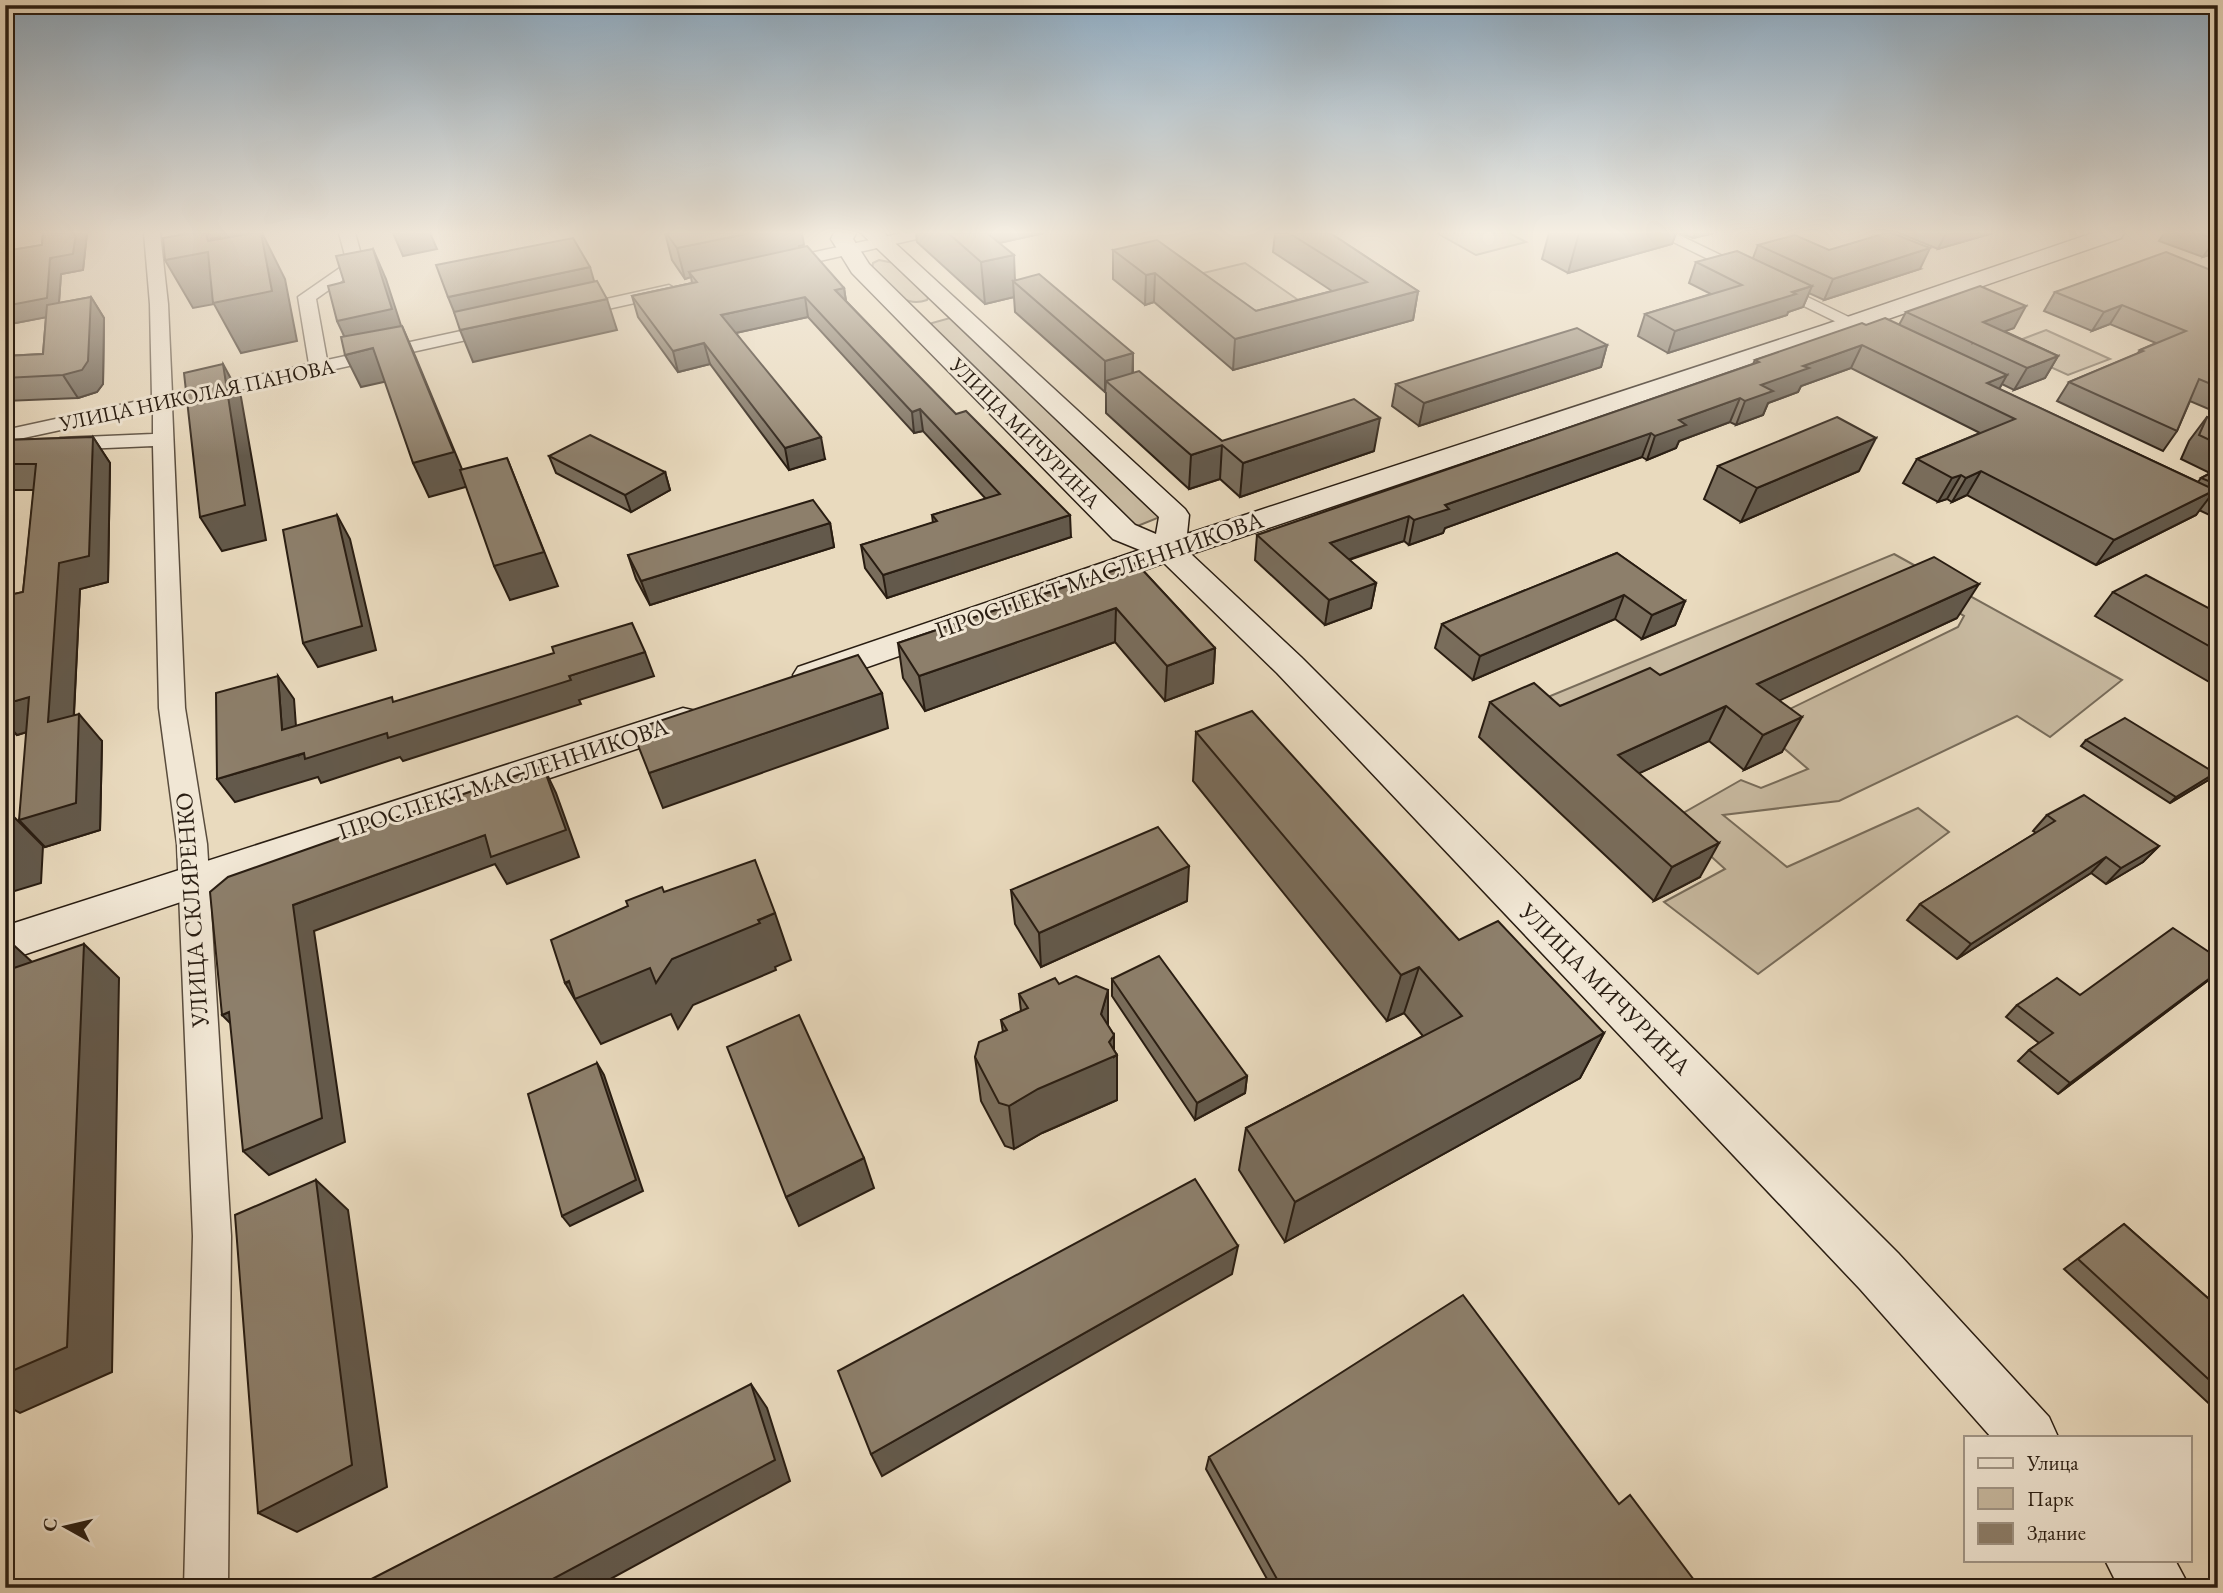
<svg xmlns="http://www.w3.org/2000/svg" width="2223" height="1593" viewBox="0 0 2223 1593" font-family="'EB Garamond',serif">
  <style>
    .green { fill: #c8baa1; stroke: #786c5a; stroke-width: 2 }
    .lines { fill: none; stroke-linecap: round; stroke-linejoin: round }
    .street-casing { stroke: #594c3d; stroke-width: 3 }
    .secondary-casing { stroke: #291d12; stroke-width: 3 }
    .street { fill: #f1e7d5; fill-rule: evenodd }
    .secondary { fill: #f1e7d5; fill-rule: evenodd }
    .wall { fill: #796d5c; stroke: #291d12; stroke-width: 2 }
    .shaded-wall { fill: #63594b; stroke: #291d12; stroke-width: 2 }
    .building { fill: #8d7f6b; stroke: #291d12; stroke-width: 2 }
    .labels { text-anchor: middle; stroke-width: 6; stroke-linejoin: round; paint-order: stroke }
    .far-street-label { font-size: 21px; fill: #291d12; stroke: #f1e7d5 }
    .street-label { font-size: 24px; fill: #291d12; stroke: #f1e7d5 }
  </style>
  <rect width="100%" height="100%" fill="#e9dabe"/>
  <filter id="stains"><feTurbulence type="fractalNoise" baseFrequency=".00286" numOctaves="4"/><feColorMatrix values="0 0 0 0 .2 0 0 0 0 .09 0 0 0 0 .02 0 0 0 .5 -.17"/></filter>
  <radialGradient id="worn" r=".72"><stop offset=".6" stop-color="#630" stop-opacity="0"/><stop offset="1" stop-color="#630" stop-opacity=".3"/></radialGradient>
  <g class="green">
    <path d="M1437,233H1509L1526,242L1476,255Z"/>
    <path d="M879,260L894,263L929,296L927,300C902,309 889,286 872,270L873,263Z"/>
    <path d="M1245,263L1317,313L1248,332L1178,279Z"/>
    <path d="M950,318L960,320L1160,517L1135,527L931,329L932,323Z"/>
    <path d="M2046,330L2110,359L2068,375L2004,346Z"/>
    <path d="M1894,554L2122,680L2050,737L2017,716L1839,801L1723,815L1787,867L1918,808L1949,832L1758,974L1664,902L1725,869L1671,820L1741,780L1761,788L1808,769L1757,725L1958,627L1964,616L1914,587L1556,731L1519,709Z"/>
  </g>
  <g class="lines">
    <g class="street-casing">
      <g id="street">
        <path d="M144,233H160L168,304L172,394L309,364L298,297L347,263L339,233H355L364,265L316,299L327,360L498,323L507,328L498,333L172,405L185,708L207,844L231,1236L228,1588H184L193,1236L177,844L159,708L153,446L60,450L50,444L60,438L153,434V410L5,442V430L152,398L150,304Z"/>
        <path d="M902,233H929L921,238L780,270L772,265L774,261Z"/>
        <path d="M1655,233H1675L1886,335L1883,339H1871Z"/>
        <path d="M669,285L678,290L675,294L572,317L563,312L566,308Z"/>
      </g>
    </g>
    <g class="secondary-casing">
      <g id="secondary">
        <path d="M834,233H856L853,239L869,264L1135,525L1156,534L1159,517L861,233H884L1185,509L1189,515L1187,534L1821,326L2093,233H2124L2121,238L1839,336L1191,554L1301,657L1898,1253L2049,1417L2058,1437H1991L1860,1289L1277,673L1164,563L822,683L810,687L798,683L793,675L798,667L1140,550L1113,539L852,273L831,239Z"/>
        <path d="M683,708L696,711L701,720L696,729L5,961V926Z"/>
        <path d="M2105,1560H2175L2190,1588H2119Z"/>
      </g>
    </g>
    <use href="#street" class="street"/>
    <use href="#secondary" class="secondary"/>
  </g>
  <g class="wall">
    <path d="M43,233H87L83,270L61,274L59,303L91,297L104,318L103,384L97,392L78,398L5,401V356L43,354L46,317L5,325V251L42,245Z"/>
    <path d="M665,233H751L804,245L799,246V248L844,288L846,301L1071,537L887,598L865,568L861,545L933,523L932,515L986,499L923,431L914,433L808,317L736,333L825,459L789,470L710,364L678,372L638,317L632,296L692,283L691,277L685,279L672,260Z"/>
    <path d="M916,233H1044L999,243L1015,280L1133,353V373L1222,441L1374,451L1240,497L1220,479L1189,489L1106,413V393L1015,312L1014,297L985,304L917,242Z"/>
    <path d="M1275,233H1330L1418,291L1413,320L1233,370L1154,302L1145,305L1113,279V250L1256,311L1332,291L1273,252Z"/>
    <path d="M1549,233H1676L1672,244L1568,273L1542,259Z"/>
    <path d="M1680,233H1714L1693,238Z"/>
    <path d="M1899,233H1993L1938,249Z"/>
    <path d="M2164,233H2218V252L2203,257L2159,241Z"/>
    <path d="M1758,245L1829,250L1920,269L1824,300L1809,293L1803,307L1788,312L1787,315L1668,353L1638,336L1645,314L1711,294L1689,283L1696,262L1753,258Z"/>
    <path d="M2218,273V413L2190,401L2177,431L2163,451L2057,401L2069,382L2137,354L2140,350L2156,343L2110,324L2092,331L2044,311L2055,292Z"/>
    <path d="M1906,312L2014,328L2004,331L2058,356L2045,378L2014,390L2002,384L1999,389L2198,482L2201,478L2210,473L2181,459L2189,441L2207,417L2218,422V519L2199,510L2196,515L2096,565L1967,495L1952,502L1947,499L1938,502L1903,483L1917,459L1980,433L1851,368L1801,386L1798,392L1768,403L1763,415L1736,425L1730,422L1679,441L1676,448L1647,460L1642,457L1445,528L1443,533L1409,545L1404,541L1349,560L1376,583L1371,608L1325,625L1255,560L1257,535L1753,364L1755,360L1866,325H1899Z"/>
    <path d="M1607,345L1601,367L1419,426L1392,406L1396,384Z"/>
    <path d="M93,437L110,463L108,582L80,589L74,715L102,741L100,830L45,847L26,732L17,735L5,722V596L23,592L34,490H5V440Z"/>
    <path d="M549,456L665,472L670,490L631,512L556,473Z"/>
    <path d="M1718,466L1859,471L1741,522L1704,499Z"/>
    <path d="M830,523L834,547L650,605L636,579L628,555Z"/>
    <path d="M1617,553L1685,601L1675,625L1642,639L1615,619L1473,680L1435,648L1442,624Z"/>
    <path d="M1136,563L1215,648L1213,683L1165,701L1115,642L925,711L903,678L898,643Z"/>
    <path d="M2113,592L2218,613V687L2095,616Z"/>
    <path d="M1957,618L1779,700L1782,752L1744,770L1709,741L1639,773L1700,877L1654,901L1479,737L1490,702L1560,706L1660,675Z"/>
    <path d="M1196,732L1459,940L1604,1033L1580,1078L1285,1242L1239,1170L1246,1128L1423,1036L1404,1013L1387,1021L1193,781Z"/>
    <path d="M2086,740L2210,779L2170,803L2081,746Z"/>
    <path d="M2047,815L2159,846L2143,862L2106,884L2091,873L1957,959L1907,920L1920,904L2036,833L2033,831Z"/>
    <path d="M1011,890L1187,901L1041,967L1015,924Z"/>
    <path d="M2218,958V973L2214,976L2058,1094L2018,1061L2029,1050L2039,1043L2006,1017L2017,1005L2080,995Z"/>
    <path d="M1112,979L1247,1076L1245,1093L1195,1120L1112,996Z"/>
    <path d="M1059,984L1108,990V1026L1114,1035V1050L1117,1055V1100L1042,1133L1014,1149L1005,1146L981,1101L975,1057L1003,1032L1001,1020L1021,1011L1019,994Z"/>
    <path d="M2124,1224L2218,1307V1412L2064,1269Z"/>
    <path d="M1209,1457L1619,1504L1700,1588H1272L1206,1469Z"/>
  </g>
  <g class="shaded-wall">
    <path d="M76,233H87L83,270L61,274L58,315L5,325V306Z"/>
    <path d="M179,233H255L225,246L220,237L211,239L231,278L208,241L185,244Z"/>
    <path d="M262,233L285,279L297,341L241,353L214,304L193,308L165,260Z"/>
    <path d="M393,233H430L437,249L403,256Z"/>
    <path d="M751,233H802L804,245L799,246L800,253L689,272L691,277L685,279L677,248Z"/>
    <path d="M963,233H1044L968,250Z"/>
    <path d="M1579,233H1676L1672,244L1568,273Z"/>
    <path d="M1695,233H1714L1693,238Z"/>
    <path d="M1946,233H1993L1938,249Z"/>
    <path d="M2218,238V252L2203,257L2215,239Z"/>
    <path d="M1930,248L1920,269L1824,300L1833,279Z"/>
    <path d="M373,249L386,279L406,341L352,353L337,321Z"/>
    <path d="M1014,255L1015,282L1013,281L1014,297L985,304L981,262Z"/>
    <path d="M590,267L599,298L461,329L448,297Z"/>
    <path d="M1155,273L1154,302L1145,305L1146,275Z"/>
    <path d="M1812,286L1803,307L1788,312L1787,315L1668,353L1675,331Z"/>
    <path d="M844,288L847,309L835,290Z"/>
    <path d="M1418,291L1413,320L1233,370L1235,339Z"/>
    <path d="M91,297L104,318L103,384L97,392L78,398L63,375Z"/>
    <path d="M805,297L808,317L726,335L721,315Z"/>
    <path d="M607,299L617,330L473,362L460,330Z"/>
    <path d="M2122,305L2110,324L2092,331L2104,312Z"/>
    <path d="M2026,306L2014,328L1973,343L1983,322Z"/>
    <path d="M402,326L416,358L469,486L429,497L413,463Z"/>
    <path d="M704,343L710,364L678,372L673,351Z"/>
    <path d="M1607,345L1601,367L1419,426L1424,403Z"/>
    <path d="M1862,345L1851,368L1801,386L1798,392L1768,403L1763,415L1736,425L1745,401L1761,385L1803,366Z"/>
    <path d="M373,348L388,381L361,387L345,355Z"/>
    <path d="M1133,353L1132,385L1106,381L1105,393V361Z"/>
    <path d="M2058,356L2045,378L2014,390L2027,368Z"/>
    <path d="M223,364L241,397L266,540L222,551L200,517Z"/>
    <path d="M2007,375L1994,398L1987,383Z"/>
    <path d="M1740,398L1730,422L1679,441L1676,448L1647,460L1655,436L1679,420Z"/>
    <path d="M920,409L923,431L914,433L912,412Z"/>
    <path d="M1380,418L1374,451L1240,497L1243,463Z"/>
    <path d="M1651,433L1642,457L1445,528L1443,533L1409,545L1414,520L1445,505Z"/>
    <path d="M93,437L110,463L108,582L80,589L72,750L51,725L17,735L5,722V704L29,697L59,563Z"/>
    <path d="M821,437L825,459L789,470L785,448Z"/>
    <path d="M1876,438L1859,471L1741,522L1757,488Z"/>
    <path d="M1222,445L1220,479L1189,489L1191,455Z"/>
    <path d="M507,458L558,586L510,600L494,566Z"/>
    <path d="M1981,471L1967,495L1952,502L1966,478Z"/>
    <path d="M665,472L670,490L631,512L625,495Z"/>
    <path d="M1961,475L1947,499L1938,502L1952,478Z"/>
    <path d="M2215,490L2196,515L2096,565L2114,540Z"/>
    <path d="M337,515L350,539L376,650L318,667L303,643Z"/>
    <path d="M1070,515L1071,537L887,598L883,575Z"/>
    <path d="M1409,516L1404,541L1326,567L1330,543Z"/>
    <path d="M830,523L834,547L650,605L641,581Z"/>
    <path d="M1376,583L1371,608L1325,625L1329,600Z"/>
    <path d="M1979,584L1957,618L1742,718L1757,684Z"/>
    <path d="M1624,595L1615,619L1473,680L1480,656Z"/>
    <path d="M1685,601L1675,625L1642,639L1652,615Z"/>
    <path d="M1116,608L1115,642L925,711L919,676Z"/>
    <path d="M1215,648L1213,683L1165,701L1167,666Z"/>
    <path d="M645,652L654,676L579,700L581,704L403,761L400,757L321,783L318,777L235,802L217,779L569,676Z"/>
    <path d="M278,676L294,699L298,754L282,730Z"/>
    <path d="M882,693L888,728L663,808L649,773Z"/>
    <path d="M1726,706L1709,741L1603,790L1618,755Z"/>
    <path d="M79,714L102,741L100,830L45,847L19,820Z"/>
    <path d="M1802,717L1782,752L1744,770L1763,735Z"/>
    <path d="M543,766L556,793L579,857L507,884L495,864L314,931L345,1142L269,1175L243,1151L293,905L485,835Z"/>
    <path d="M2215,773L2210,779L2170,803L2176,797Z"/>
    <path d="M9,812L43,846L41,883L5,894V849Z"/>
    <path d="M1719,843L1700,877L1654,901L1672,867Z"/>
    <path d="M2159,846L2143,862L2106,884L2121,868Z"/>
    <path d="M2106,857L2091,873L1957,959L1971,944Z"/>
    <path d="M1189,866L1187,901L1041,967L1039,933Z"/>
    <path d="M775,913L791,960L775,967L776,970L693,1005L678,1029L671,1014L601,1044L565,983L672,959Z"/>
    <path d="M7,939L44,973L5,1036V972Z"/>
    <path d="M84,944L119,978L112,1372L20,1413L5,1405V1374Z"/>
    <path d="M1419,967L1404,1013L1387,1021L1401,975Z"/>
    <path d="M2218,972L2214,976L2058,1094L2070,1083Z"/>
    <path d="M1108,990V1036L1101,1014Z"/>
    <path d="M229,1012L247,1040L222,1015Z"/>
    <path d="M1604,1033L1580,1078L1285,1242L1295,1202Z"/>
    <path d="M1114,1035V1057L1117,1055V1100L1042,1133L1014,1149L1009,1106L1109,1042Z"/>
    <path d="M597,1063L604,1075L643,1191L570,1226L562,1216Z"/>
    <path d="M1247,1076L1245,1093L1195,1120L1197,1103Z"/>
    <path d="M864,1158L874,1188L799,1226L786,1197Z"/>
    <path d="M316,1180L348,1210L387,1487L297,1532L258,1513Z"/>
    <path d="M1238,1246L1232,1274L882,1476L871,1454Z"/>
    <path d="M751,1384L767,1408L790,1481L594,1588H536Z"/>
  </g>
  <g class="building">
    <path d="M43,233H76L73,254L50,258L47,298L5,306V251L42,245Z"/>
    <path d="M191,233H206L208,241L252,233H261L272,291L213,303L208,252L165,260L163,238Z"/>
    <path d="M666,233H751L677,248Z"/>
    <path d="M948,233H987L1014,255L981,262Z"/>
    <path d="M1289,233H1330L1418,291L1235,339L1155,273L1146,275L1113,250L1157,240L1256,311L1367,282Z"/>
    <path d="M1886,233H1892L1930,248L1833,279L1758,245L1795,235L1829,250Z"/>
    <path d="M2197,233H2218V238L2215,239Z"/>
    <path d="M573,238L590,267L448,297L436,265Z"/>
    <path d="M807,246L844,288L835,290L956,414L966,411L1070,515L883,575L861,545L937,521L932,515L1000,494L920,409L912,412L805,297L721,315L821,437L785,448L704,343L673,351L632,296L697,282L689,272Z"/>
    <path d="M373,249L392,309L337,321L328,286L344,282L336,256Z"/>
    <path d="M1737,251L1812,286L1792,292L1796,294L1675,331L1645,314L1742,285L1696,262Z"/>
    <path d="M2166,252L2218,273V387L2199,379L2177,431L2069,382L2143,351L2140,350L2186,331L2122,305L2104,312L2055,292Z"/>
    <path d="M1039,274L1133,353L1105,361L1013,281Z"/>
    <path d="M597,281L607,299L460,330L454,312Z"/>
    <path d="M1980,286L2026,306L1983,322L2058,356L2027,368L1906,312Z"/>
    <path d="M91,297L88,361L82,370L63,375L5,378V356L43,354L47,305Z"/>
    <path d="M1885,318L2007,375L1987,383L2215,490L2114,540L1981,471L1966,478L1961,475L1952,478L1917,459L2015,419L1862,345L1803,366L1809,368L1761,385L1773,391L1745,401L1740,398L1679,420L1686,425L1655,436L1651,433L1445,505L1449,509L1414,520L1409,516L1330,543L1376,583L1329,600L1257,535L1759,362L1755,360L1862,323L1866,325Z"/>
    <path d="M402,326L454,452L413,463L373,348L345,355L341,337Z"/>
    <path d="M1577,328L1607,345L1424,403L1396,384Z"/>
    <path d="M223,364L245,505L200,517L184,373Z"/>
    <path d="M1139,371L1222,441L1354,399L1380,418L1243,463L1222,445L1191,455L1106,381Z"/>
    <path d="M1837,417L1876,438L1757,488L1718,466Z"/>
    <path d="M2207,417L2218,422V444L2199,435Z"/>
    <path d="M590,435L665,472L625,495L549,456Z"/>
    <path d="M93,437L89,556L59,563L48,722L79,714L76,803L19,820L29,697L5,704V596L23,592L36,464H5V440Z"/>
    <path d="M507,458L544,552L494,566L460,470Z"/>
    <path d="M2215,471L2218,472V485L2201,478Z"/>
    <path d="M813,500L830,523L641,581L628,555Z"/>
    <path d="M337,515L362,626L303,643L283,530Z"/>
    <path d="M1617,553L1685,601L1652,615L1624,595L1480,656L1442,624Z"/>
    <path d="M1934,557L1979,584L1757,684L1802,717L1763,735L1726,706L1618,755L1719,843L1672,867L1490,702L1534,683L1560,706L1650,668L1660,675Z"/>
    <path d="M1136,563L1215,648L1167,666L1116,608L919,676L898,643Z"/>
    <path d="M2146,575L2218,613V651L2113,592Z"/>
    <path d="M632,623L645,652L569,676L571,680L388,738L387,733L305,759L304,753L217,779L216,693L278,676L282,730L392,697L393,702L554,653L552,647Z"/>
    <path d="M858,655L882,693L649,773L632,730Z"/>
    <path d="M1252,711L1459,940L1498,921L1604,1033L1295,1202L1246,1128L1462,1016L1419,967L1401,975L1196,732Z"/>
    <path d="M2125,718L2215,773L2176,797L2086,740Z"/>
    <path d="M543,766L566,830L491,857L485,835L293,905L322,1118L243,1151L229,1012L222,1015L210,892L228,877Z"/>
    <path d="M2084,795L2159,846L2121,868L2106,857L1971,944L1920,904L2055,821L2047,815Z"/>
    <path d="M9,812L6,848L5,849V813Z"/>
    <path d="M1158,827L1189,866L1039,933L1011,890Z"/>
    <path d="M755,860L775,913L758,920L760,923L672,959L656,983L650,968L575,999L569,981L565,983L551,940L628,906L626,901L662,887L664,892Z"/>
    <path d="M2173,928L2218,958V972L2070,1083L2029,1050L2053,1033L2017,1005L2057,978L2080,995Z"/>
    <path d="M7,939L5,972V940Z"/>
    <path d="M84,944L67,1347L5,1374V1005L8,970Z"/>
    <path d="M1159,956L1247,1076L1197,1103L1112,979Z"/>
    <path d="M1076,976L1108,990L1101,1014L1114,1035L1109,1042L1117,1055L1038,1089L1009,1106L999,1103L975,1057L979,1042L1007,1030L1001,1020L1028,1008L1019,994L1055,978L1059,984Z"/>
    <path d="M799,1015L864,1158L786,1197L727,1047Z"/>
    <path d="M597,1063L636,1180L562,1216L528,1094Z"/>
    <path d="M1195,1179L1238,1246L871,1454L838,1371Z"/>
    <path d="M316,1180L352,1465L258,1513L235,1215Z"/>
    <path d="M2124,1224L2218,1307V1388L2078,1259Z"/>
    <path d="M1463,1295L1619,1504L1630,1495L1700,1588H1282L1209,1457Z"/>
    <path d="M751,1384L775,1460L536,1588H354Z"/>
  </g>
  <linearGradient id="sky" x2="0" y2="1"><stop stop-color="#8eaac0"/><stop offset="0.51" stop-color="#f5eee2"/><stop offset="1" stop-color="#f5eee2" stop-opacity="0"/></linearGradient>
  <rect width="2223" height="456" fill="url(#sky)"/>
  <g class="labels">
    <g class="far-street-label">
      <text transform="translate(197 395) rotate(-12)" y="7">УЛИЦА НИКОЛАЯ ПАНОВА</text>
      <text transform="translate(1025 433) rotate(45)" y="7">УЛИЦА МИЧУРИНА</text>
    </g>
    <g class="street-label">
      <text transform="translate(1099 575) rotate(-19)" y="8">ПРОСПЕКТ МАСЛЕННИКОВА</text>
      <text transform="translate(503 779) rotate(-18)" y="8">ПРОСПЕКТ МАСЛЕННИКОВА</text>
      <text transform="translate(192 910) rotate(-94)" y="8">УЛИЦА СКЛЯРЕНКО</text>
      <text transform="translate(1605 989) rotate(45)" y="8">УЛИЦА МИЧУРИНА</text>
    </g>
  </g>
  <rect width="2223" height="1593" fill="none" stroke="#e9dabe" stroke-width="28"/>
  <rect x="7" y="7" width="2209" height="1579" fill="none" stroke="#291d12" stroke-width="3.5"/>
  <rect x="14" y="14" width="2195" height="1565" fill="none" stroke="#291d12" stroke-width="2"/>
  <rect x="1964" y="1436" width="228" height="126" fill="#f1e7d5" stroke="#a19687" stroke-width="2"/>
  <rect x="1978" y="1458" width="35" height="10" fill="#f1e7d5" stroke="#a19687" stroke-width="2"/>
  <text x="2027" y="1470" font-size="21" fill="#291d12">Улица</text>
  <rect x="1978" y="1488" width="35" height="21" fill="#c8baa1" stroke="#a19687" stroke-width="2"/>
  <text x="2027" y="1506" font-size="21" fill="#291d12">Парк</text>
  <rect x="1978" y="1523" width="35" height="21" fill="#8d7f6b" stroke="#a19687" stroke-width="2"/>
  <text x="2027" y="1540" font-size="21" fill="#291d12">Здание</text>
  <g transform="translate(66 1527) rotate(278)" stroke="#f1e7d5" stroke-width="5" paint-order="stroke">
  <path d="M0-5L12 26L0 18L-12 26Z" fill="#291d12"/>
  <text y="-10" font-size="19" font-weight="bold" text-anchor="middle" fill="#291d12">С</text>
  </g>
  <rect width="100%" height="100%" filter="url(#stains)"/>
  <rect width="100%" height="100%" fill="url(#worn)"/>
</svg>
